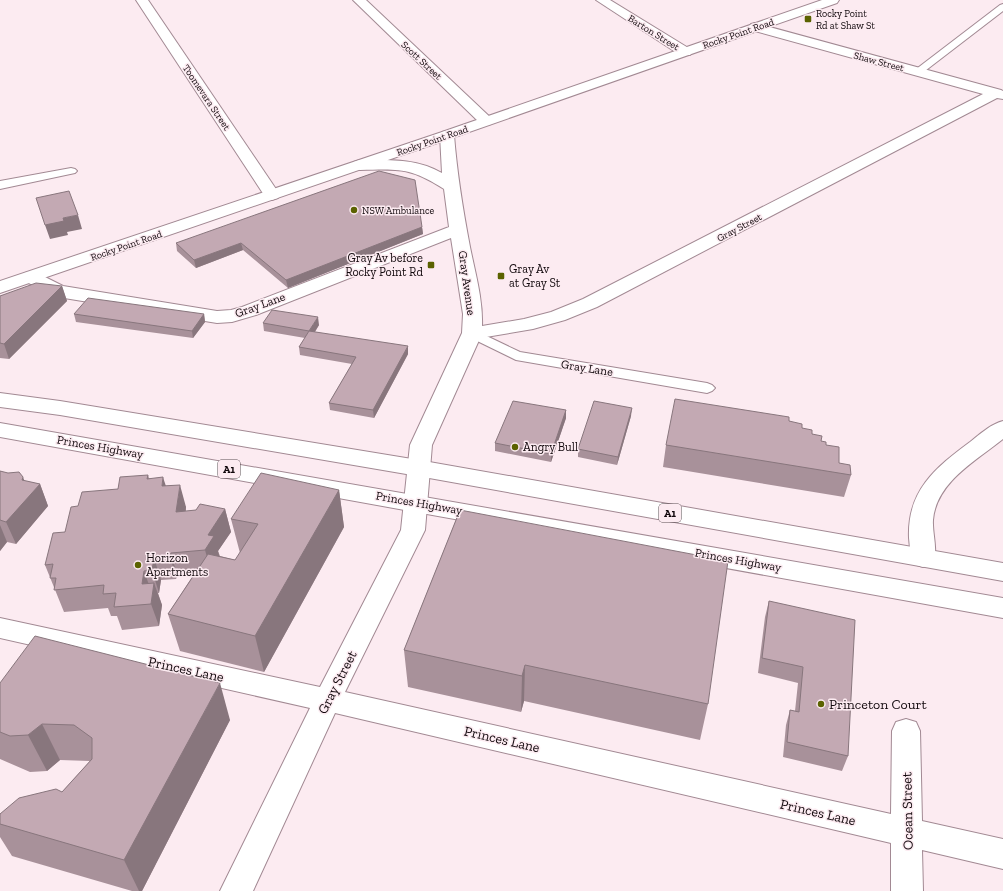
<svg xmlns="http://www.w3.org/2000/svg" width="1003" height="891" viewBox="0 0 1003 891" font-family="'Zilla Slab',serif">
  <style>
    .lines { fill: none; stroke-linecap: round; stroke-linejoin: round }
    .service-casing { stroke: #a28993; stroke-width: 2 }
    .minor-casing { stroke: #a28993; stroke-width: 2 }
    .tertiary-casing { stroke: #a28993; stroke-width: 2 }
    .primary-casing { stroke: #a28993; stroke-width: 2 }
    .trunk-casing { stroke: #a28993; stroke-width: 2 }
    .service { fill: #fff; fill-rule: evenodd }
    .minor { fill: #fff; fill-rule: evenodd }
    .tertiary { fill: #fff; fill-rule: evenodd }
    .primary { fill: #fff; fill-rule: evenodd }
    .trunk { fill: #fff; fill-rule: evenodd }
    .wall { fill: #a8919a }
    .shaded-wall { fill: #88767d }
    .building { fill: #c3a9b3; stroke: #88767d }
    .poi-dot { fill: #5b6200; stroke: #fcebf1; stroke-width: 1.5 }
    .labels { text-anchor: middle; stroke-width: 3; stroke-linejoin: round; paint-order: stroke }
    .far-poi-label { font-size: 10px; fill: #11080c; stroke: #fcebf1; text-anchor: start }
    .far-street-label { font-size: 10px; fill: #11080c; stroke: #fcebf1 }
    .shield { fill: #fcebf1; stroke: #584c51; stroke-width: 1 }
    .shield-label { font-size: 11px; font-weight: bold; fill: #11080c }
    .poi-label { font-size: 12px; fill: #11080c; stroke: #fcebf1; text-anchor: start }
    .street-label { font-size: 12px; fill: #11080c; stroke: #fcebf1 }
    .near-street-label { font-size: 14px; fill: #11080c; stroke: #fcebf1 }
    .near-poi-label { font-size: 14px; fill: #11080c; stroke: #fcebf1; text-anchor: start }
  </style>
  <rect width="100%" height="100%" fill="#fcebf1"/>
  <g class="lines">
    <g class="service-casing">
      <g id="service">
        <path d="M1003,4V11L921,74H915L913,72L915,70L1000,5Z"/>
        <path d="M71,168L75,169L77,171L75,173L0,189V181Z"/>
        <path d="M472,329L520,352L707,383L712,385L715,388L712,391L707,393L516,360L467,336L465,333L467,330Z"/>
      </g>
    </g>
    <g class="minor-casing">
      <g id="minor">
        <path d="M136,0H148L280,195L278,198L272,200L266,198Z"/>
        <path d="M353,0H366L491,118L493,121L491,124L486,125L481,124Z"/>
        <path d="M755,23L1001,90L1003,91V99L997,98L597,307L565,320L533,329L480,338L432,445L425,530L345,692L891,814L892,731L896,722L906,719L916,722L920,731L922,821L1003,839V869L922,850L923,891H891V843L335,713L253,891H220L310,708L0,638V618L320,687L401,530L410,445L462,333L463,314L451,238L256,315L232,322L217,323L58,297L51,295L25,281L22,277L25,273L31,272L37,273L63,286L217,311L231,310L242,307L449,227L444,189C410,167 398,169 360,170L354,168L352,165L354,162L360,160C388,160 417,158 442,173L440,135L442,132L447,131L452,132L454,135C457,173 463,210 470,247C475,272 483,299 482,326L524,319L551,312L583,299L983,94L751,30L749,27L751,24Z"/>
        <path d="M1003,421V439C977,460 936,482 933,520C932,534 939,552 932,564L923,567L914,564C910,556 910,547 909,538C907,491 935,468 970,442C980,434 991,424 1003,421Z"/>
      </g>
    </g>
    <g class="tertiary-casing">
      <path id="tertiary" d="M596,0H610L690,49L692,52L690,55H680Z"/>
    </g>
    <g class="primary-casing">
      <path id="primary" d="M822,0H839L837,3L452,138L0,293V281L442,132Z"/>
    </g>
    <g class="trunk-casing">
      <g id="trunk">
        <path d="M0,393L60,401L418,460L1003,563V581L418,476L60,415L0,407Z"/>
        <path d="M0,423L1003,598V618L0,437Z"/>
      </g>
    </g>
    <use href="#service" class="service"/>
    <use href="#minor" class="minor"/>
    <use href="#tertiary" class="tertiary"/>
    <use href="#primary" class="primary"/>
    <use href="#trunk" class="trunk"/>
  </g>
  <g class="wall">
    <path d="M422,227L423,234L288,288L243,250L196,268L177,251L176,243Z"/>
    <path d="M62,286L67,301L9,359L0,358V296Z"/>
    <path d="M74,314H204L205,322L193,338L76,322Z"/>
    <path d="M263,323L319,325L315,332L408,354L374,418L330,410L329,403L352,364L300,355L299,347L305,338L264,331Z"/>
    <path d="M566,410V418L551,462L495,451V443Z"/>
    <path d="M631,416L617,465L578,457V449Z"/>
    <path d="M789,421L812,434L826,445L839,463L851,475L844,497L663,467L666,445Z"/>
    <path d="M0,471L24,481L40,484L48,506L16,544L7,542L0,551Z"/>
    <path d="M148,475L149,478L166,486L186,507V511L225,509L231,532L218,551L220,556L235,560L240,553L231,519L339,490L344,527L264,672L180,651L168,614L194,574L177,575L176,579L161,580L159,593H158L162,605L159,626L122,630L117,616H111L108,608L64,612L45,565L65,532L118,489Z"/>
    <path d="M460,510L708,704L700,740L524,701L521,712L408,687L404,650Z"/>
    <path d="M769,601L848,756L842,771L783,757L786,725L790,710L795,711L798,683L758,673L765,617Z"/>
    <path d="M0,683L230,720L142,891H132L12,856L0,837V814L62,792L90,761L60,760L47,771L30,772L0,759Z"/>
  </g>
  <g class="shaded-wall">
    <path d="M78,215L82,229L67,232L68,235L50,239L45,225L63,218Z"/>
    <path d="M422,227L423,234L288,288L286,280Z"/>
    <path d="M241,243L243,250L196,268L194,260Z"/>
    <path d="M62,286L67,301L9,359L4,344Z"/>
    <path d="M204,314L205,322L193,338L192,331Z"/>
    <path d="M318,317L319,325L310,339L309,331Z"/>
    <path d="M408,346V354L374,418L373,410Z"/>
    <path d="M632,408L631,416L617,465L618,457Z"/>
    <path d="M566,410V418L551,462V454Z"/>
    <path d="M23,477L30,495L40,484L48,506L16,544L6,522Z"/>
    <path d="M163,477L170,499L162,486Z"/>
    <path d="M180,485L186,507L182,534L176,512Z"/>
    <path d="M339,490L344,527L264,672L255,636Z"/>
    <path d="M225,509L231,532L218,551L220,559L211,572L205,550L208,535Z"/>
    <path d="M0,525L7,542L0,551Z"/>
    <path d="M171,553L177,575L176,579L170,556Z"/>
    <path d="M154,558L161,580L159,593L152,570Z"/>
    <path d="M144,571L152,593L142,584Z"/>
    <path d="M154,583L162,605L159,626L151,604Z"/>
    <path d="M525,665L524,701L521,712L522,676Z"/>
    <path d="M220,683L230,720L142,891H139L124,860Z"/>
    <path d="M42,724L60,760L47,771L28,735Z"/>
  </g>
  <g class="building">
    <path d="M379,171L415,180L422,227L286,280L241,243L194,260L176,243Z"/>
    <path d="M69,191L78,215L63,218L64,221L45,225L36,198Z"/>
    <path d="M36,283L62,286L4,344L0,343V296Z"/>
    <path d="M88,298L204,314L192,331L74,314Z"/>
    <path d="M272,310L318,317L309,331L263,323Z"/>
    <path d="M309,331L408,346L373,410L329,403L356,357L299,347Z"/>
    <path d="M675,399L789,417V421L802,424V428L812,430V434L822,436L821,441L826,442V445L839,447V463L850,465L851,475L666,445Z"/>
    <path d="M513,401L566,410L551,454L495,443Z"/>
    <path d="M594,401L632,408L618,457L578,449Z"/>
    <path d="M0,471L8,473L19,472L23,477L22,480L40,484L6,522L0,520Z"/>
    <path d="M261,473L339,490L255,636L168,614L208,554L235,560L258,524L231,519Z"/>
    <path d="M148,475L147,479L163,477L162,486L180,485L176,512L196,510L200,504L225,509L208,535L214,536L205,550L171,553L170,556L154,558L152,570L144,571L142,584L154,583L151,604L114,607L116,593L103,594L104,585L54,590L56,578H50L53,564L45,565L53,533L65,532L71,507L78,506L82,492L118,489L120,477Z"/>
    <path d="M460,510L728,561L708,704L525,665L522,676L404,650Z"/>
    <path d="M769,601L855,620L848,756L787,742L790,710L799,712L803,667L762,658Z"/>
    <path d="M35,636L220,683L124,860L0,824V814L19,798L56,789L62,792L92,759V738L74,725L42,724L28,735L10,736L0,732V683Z"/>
  </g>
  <g class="poi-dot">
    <rect x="804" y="15" width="8" height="8" rx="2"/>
    <circle cx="354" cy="210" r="4"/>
    <rect x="427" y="261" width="8" height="8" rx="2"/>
    <rect x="497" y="272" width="8" height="8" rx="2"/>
    <circle cx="515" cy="447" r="4"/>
    <circle cx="138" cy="565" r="4"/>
    <circle cx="821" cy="704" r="4"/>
  </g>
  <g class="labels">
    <g class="far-poi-label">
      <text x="816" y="17">Rocky Point<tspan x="816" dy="12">Rd at Shaw St</tspan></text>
      <text x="362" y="214">NSW Ambulance</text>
    </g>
    <g class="far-street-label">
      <text transform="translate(654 32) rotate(32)" y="4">Barton Street</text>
      <text transform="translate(738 33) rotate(-19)" y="4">Rocky Point Road</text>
      <text transform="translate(422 60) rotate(43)" y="4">Scott Street</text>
      <text transform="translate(879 61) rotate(15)" y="4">Shaw Street</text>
      <text transform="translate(207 97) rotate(56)" y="4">Toomevara Street</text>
      <text transform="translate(432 140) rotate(-19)" y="4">Rocky Point Road</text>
      <text transform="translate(739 227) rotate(-28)" y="4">Gray Street</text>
      <text transform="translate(126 245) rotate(-19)" y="4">Rocky Point Road</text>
    </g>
    <g class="shield">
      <rect x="218" y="460" width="22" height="18" rx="3"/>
      <rect x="659" y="504" width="22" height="18" rx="3"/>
    </g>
    <g class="shield-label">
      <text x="229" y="473">A1</text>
      <text x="670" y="517">A1</text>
    </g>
    <g class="poi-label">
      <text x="423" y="262" text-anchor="end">Gray Av before<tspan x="423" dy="14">Rocky Point Rd</tspan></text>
      <text x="509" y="273">Gray Av<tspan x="509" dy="14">at Gray St</tspan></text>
      <text x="523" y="451">Angry Bull</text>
      <text x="146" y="562">Horizon<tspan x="146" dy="14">Apartments</tspan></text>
    </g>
    <g class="street-label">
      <text transform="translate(467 283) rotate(82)" y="4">Gray Avenue</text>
      <text transform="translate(260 305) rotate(-20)" y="4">Gray Lane</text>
      <text transform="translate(587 368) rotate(9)" y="4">Gray Lane</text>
      <text transform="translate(100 447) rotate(10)" y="4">Princes Highway</text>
      <text transform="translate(419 503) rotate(10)" y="4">Princes Highway</text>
      <text transform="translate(738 560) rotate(10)" y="4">Princes Highway</text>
    </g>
    <g class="near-street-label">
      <text transform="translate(186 669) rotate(12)" y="5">Princes Lane</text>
      <text transform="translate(337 682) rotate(-63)" y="5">Gray Street</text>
      <text transform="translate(502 739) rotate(13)" y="5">Princes Lane</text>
      <text transform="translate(907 811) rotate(-91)" y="5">Ocean Street</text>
      <text transform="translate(818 812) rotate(13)" y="5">Princes Lane</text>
    </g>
    <g class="near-poi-label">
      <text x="829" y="709">Princeton Court</text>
    </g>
  </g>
</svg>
